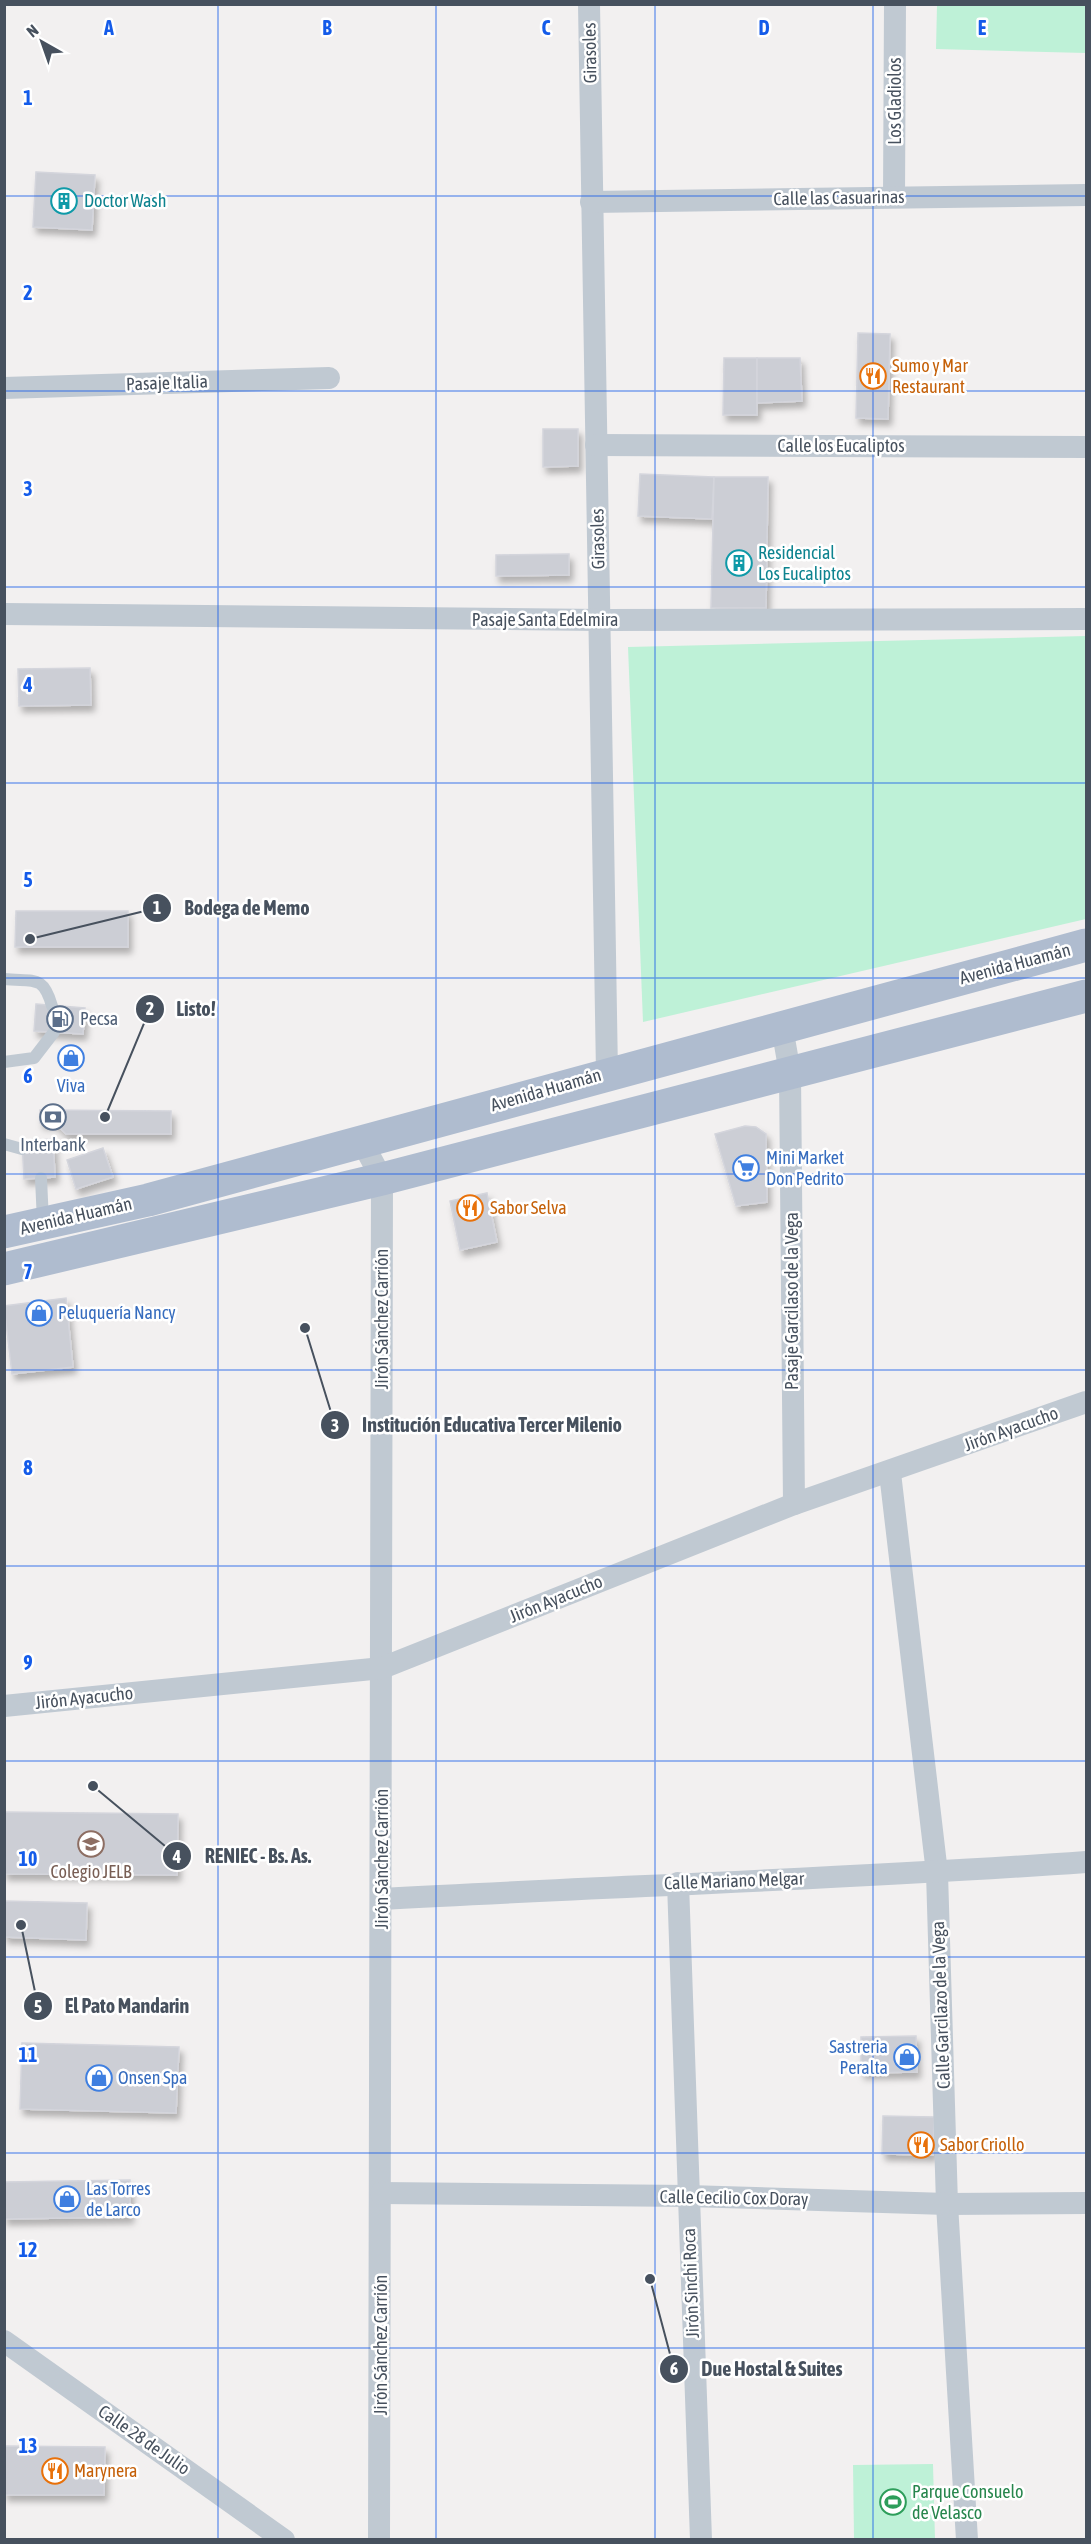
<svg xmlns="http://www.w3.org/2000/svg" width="1091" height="2544" viewBox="0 0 1091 2544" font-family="'Asap Condensed',sans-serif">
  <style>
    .green { fill: #bef1d7 }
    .building { fill: #ccced5; stroke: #d4d5dc; stroke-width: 1.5; filter: url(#shadow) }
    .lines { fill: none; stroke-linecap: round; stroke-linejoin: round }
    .lane { stroke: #c0c9d2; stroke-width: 12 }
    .street { stroke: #c0c9d2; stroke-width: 22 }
    .primary { stroke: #afbccf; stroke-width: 33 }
    .grid { fill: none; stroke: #145be9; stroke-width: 1.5; stroke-opacity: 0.55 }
    .labels { text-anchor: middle; stroke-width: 5; stroke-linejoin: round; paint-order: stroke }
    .street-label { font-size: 18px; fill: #47515e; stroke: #fff }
    .culture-label { font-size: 18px; fill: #0d838f; stroke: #fff; text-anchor: start }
    .food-label { font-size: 18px; fill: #c56008; stroke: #fff; text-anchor: start }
    .service-label { font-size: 18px; fill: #4e5e75; stroke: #fff; text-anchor: start }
    .shop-label { font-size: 18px; fill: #366cbe; stroke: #fff; text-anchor: start }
    .education-label { font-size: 18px; fill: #785e54; stroke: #fff }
    .leisure-label { font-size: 18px; fill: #27864d; stroke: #fff; text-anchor: start }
    .grid-label { font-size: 20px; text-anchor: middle; font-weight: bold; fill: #145be9; stroke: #fff; stroke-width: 5; stroke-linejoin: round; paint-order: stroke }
    .leader { fill: none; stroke: #47515e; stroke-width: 2 }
    .callout-dot { fill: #47515e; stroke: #fff; stroke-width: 2 }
    .mark-label { font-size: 18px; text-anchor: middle; font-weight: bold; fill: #fff }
    .callout-label { font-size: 20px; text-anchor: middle; font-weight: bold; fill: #47515e; stroke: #fff; stroke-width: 5; stroke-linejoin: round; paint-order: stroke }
  </style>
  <defs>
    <filter id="shadow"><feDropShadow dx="3.5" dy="6" stdDeviation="3" flood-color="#0004"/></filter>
  </defs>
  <rect width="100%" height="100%" fill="#f2f0f0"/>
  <g class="green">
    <path d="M937,5H1086V53L936,49Z"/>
    <path d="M1086,636V919L643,1022L628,647Z"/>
    <path d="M933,2464L935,2539H854L853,2465Z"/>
  </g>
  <g class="building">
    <path d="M36,172L95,175L92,230L33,227Z"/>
    <path d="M858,333L890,334L888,419L856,418Z"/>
    <path d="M724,358H757V415H723Z"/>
    <path d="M757,358H800L802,401L757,403Z"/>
    <path d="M543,429H578V466L543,467Z"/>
    <path d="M640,474L714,477L712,519L638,516Z"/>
    <path d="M714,477H768L766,608H711Z"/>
    <path d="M569,554V575L496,576V555Z"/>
    <path d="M90,668L91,705L19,706L18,669Z"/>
    <path d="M16,911H128V947H15Z"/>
    <path d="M36,1004L85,1008L83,1034L34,1031Z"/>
    <path d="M40,1110L171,1111V1134H66L55,1123H40Z"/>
    <path d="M745,1126L756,1127L766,1134L767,1202L736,1206L715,1134Z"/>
    <path d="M53,1139L55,1177L24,1179L22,1141Z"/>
    <path d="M103,1148L113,1177L76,1189L67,1160Z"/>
    <path d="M487,1193L497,1242L460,1250L450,1201Z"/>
    <path d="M66,1298L73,1367L12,1374L4,1306Z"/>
    <path d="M4,1812L178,1814L177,1875L4,1874Z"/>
    <path d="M4,1901L87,1903L86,1940L4,1937Z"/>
    <path d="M916,2036L917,2072L861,2073V2037Z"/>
    <path d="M22,2043L179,2047L176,2113L20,2109Z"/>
    <path d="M883,2116L934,2117L933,2155L882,2154Z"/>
    <path d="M130,2180V2217L4,2219V2182Z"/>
    <path d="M4,2446L105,2447L104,2495H4Z"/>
  </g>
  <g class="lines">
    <g class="lane">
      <path d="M4,979C34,982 43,974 52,1006"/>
      <path d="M4,1062L34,1058L54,1032"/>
      <path d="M4,1144L22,1149"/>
      <path d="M41,1178L43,1222"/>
    </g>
    <g class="street">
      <path d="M589,4L607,1073"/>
      <path d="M894,197L895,4"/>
      <path d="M591,202L1086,195"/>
      <path d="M4,388L329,378"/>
      <path d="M596,445L1086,447"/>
      <path d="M4,614L600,620L1086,619"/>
      <path d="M782,1027L790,1073L794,1504"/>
      <path d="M362,1142L382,1179L379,2540"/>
      <path d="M890,1473L937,1873L947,2204L967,2540"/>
      <path d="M4,1706L382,1668L794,1504L1086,1402"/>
      <path d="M678,1883L701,2540"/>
      <path d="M382,1899C617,1886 852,1879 1086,1862"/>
      <path d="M381,2193L688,2196L947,2204L1086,2203"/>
      <path d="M4,2341L284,2540"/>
    </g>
    <g class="primary">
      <path d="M4,1232L148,1200L1086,945"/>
      <path d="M4,1269L382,1179L1086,996"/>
    </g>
  </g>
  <path class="grid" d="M218,4V2540M436,4V2540M655,4V2540M873,4V2540M4,196H1086M4,391H1086M4,587H1086M4,783H1086M4,978H1086M4,1174H1086M4,1370H1086M4,1566H1086M4,1761H1086M4,1957H1086M4,2153H1086M4,2348H1086"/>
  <defs>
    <g id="building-ring" transform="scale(1.35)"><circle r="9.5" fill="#fff" stroke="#0f9aa8" stroke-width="1.5"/><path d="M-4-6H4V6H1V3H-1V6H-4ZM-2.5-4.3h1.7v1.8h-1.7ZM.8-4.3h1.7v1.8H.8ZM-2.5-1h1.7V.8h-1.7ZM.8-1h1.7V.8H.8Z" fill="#0f9aa8"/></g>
    <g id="restaurant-ring" transform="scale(1.35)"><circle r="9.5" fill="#fff" stroke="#e8710a" stroke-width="1.5"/><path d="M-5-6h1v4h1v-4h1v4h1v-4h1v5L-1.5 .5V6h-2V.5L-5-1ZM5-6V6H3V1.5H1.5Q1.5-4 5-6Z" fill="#e8710a"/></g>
    <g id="fuel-ring" transform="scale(1.35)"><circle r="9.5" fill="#fff" stroke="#5c6f8a" stroke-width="1.5"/><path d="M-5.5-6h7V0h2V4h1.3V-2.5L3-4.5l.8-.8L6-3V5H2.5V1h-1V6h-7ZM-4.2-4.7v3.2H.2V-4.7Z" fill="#5c6f8a"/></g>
    <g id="shop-ring" transform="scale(1.35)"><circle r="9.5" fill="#fff" stroke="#3f7fe0" stroke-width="1.5"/><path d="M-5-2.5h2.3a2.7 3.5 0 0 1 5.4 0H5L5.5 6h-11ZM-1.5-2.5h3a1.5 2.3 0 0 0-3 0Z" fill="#3f7fe0"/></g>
    <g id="bank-ring" transform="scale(1.35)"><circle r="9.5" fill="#fff" stroke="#5c6f8a" stroke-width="1.5"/><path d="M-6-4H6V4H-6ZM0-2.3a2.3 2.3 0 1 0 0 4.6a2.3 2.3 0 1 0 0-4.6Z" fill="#5c6f8a"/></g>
    <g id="supermarket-ring" transform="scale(1.35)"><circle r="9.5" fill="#fff" stroke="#3f7fe0" stroke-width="1.5"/><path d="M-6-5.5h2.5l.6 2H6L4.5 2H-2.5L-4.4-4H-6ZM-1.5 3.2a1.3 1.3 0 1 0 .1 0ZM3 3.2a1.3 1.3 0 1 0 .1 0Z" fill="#3f7fe0"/></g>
    <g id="school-ring" transform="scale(1.35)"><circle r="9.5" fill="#fff" stroke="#8d6e63" stroke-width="1.5"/><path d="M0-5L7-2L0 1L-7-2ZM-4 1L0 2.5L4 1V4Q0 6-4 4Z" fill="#8d6e63"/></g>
    <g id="stadium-ring" transform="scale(1.35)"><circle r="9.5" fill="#fff" stroke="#2e9e5b" stroke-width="1.5"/><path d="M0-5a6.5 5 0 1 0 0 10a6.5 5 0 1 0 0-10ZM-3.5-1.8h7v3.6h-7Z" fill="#2e9e5b"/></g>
  </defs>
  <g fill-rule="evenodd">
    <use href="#building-ring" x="64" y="201"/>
    <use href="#restaurant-ring" x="873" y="376"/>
    <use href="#building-ring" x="739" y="563"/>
    <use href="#fuel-ring" x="60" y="1019"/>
    <use href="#shop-ring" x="71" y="1058"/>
    <use href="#bank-ring" x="53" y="1117"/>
    <use href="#supermarket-ring" x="746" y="1168"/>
    <use href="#restaurant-ring" x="470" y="1208"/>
    <use href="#shop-ring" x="39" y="1313"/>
    <use href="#school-ring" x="91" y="1844"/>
    <use href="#shop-ring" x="907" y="2057"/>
    <use href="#shop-ring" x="99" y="2078"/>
    <use href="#restaurant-ring" x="921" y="2145"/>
    <use href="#shop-ring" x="67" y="2199"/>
    <use href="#restaurant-ring" x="55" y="2471"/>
    <use href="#stadium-ring" x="893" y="2502"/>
  </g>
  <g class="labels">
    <g class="street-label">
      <text transform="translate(590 53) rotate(-91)" y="6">Girasoles</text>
      <text transform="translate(895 101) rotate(-90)" y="6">Los Gladiolos</text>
      <text transform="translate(839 198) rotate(-1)" y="6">Calle las Casuarinas</text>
      <text transform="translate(167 383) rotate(-2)" y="6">Pasaje Italia</text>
      <text x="841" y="452">Calle los Eucaliptos</text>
      <text transform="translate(598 539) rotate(-91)" y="6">Girasoles</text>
      <text x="545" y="626">Pasaje Santa Edelmira</text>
      <text transform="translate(1015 964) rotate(-15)" y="6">Avenida Huamán</text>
      <text transform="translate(546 1090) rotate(-16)" y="6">Avenida Huamán</text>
      <text transform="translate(76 1216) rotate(-13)" y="6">Avenida Huamán</text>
      <text transform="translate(792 1301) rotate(-90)" y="6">Pasaje Garcilaso de la Vega</text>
      <text transform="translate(382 1319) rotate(-90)" y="6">Jirón Sánchez Carrión</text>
      <text transform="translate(1011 1429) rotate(-20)" y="6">Jirón Ayacucho</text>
      <text transform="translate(556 1599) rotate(-22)" y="6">Jirón Ayacucho</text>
      <text transform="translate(84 1698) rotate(-6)" y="6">Jirón Ayacucho</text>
      <text transform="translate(382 1859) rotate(-90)" y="6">Jirón Sánchez Carrión</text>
      <text transform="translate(734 1881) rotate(-2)" y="6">Calle Mariano Melgar</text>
      <text transform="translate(941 2005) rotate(-92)" y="6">Calle Garcilazo de la Vega</text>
      <text transform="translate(734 2198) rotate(1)" y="6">Calle Cecilio Cox Doray</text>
      <text transform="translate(691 2283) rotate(-92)" y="6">Jirón Sinchi Roca</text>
      <text transform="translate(381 2345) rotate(-90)" y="6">Jirón Sánchez Carrión</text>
      <text transform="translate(144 2440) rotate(35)" y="6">Calle 28 de Julio</text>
    </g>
    <g class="culture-label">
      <text x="84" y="207">Doctor Wash</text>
      <text x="758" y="559">Residencial<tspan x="758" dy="21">Los Eucaliptos</tspan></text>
    </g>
    <g class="food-label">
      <text x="892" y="372">Sumo y Mar<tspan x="892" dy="21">Restaurant</tspan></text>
      <text x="490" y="1214">Sabor Selva</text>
      <text x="940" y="2151">Sabor Criollo</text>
      <text x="74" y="2477">Marynera</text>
    </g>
    <g class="service-label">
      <text x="80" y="1025">Pecsa</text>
      <text x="53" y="1151" text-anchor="middle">Interbank</text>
    </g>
    <g class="shop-label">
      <text x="71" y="1092" text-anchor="middle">Viva</text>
      <text x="766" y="1164">Mini Market<tspan x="766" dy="21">Don Pedrito</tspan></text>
      <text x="58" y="1319">Peluquería Nancy</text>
      <text x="888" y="2053" text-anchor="end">Sastreria<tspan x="888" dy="21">Peralta</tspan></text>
      <text x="118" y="2084">Onsen Spa</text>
      <text x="86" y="2195">Las Torres<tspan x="86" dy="21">de Larco</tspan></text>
    </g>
    <g class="education-label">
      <text x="91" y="1878">Colegio JELB</text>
    </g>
    <g class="leisure-label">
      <text x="912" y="2498">Parque Consuelo<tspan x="912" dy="21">de Velasco</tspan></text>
    </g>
  </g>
  <g class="grid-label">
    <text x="109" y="35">A</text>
    <text x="327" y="35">B</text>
    <text x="546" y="35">C</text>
    <text x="764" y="35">D</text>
    <text x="982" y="35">E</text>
    <text x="28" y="105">1</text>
    <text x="28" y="300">2</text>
    <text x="28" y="496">3</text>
    <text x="28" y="692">4</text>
    <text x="28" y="887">5</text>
    <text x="28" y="1083">6</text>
    <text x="28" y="1279">7</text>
    <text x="28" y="1475">8</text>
    <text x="28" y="1670">9</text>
    <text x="28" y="1866">10</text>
    <text x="28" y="2062">11</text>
    <text x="28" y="2257">12</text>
    <text x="28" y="2453">13</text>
  </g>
  <path class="leader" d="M30 939L157 908M105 1117L150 1009M305 1328L335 1425M93 1786L177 1856M21 1925L38 2006M650 2279L674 2369"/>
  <g class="callout-dot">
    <circle cx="30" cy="939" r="6"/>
    <circle cx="105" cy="1117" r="6"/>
    <circle cx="305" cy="1328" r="6"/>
    <circle cx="93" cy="1786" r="6"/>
    <circle cx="21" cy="1925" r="6"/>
    <circle cx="650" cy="2279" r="6"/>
    <circle cx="157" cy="908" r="15"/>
    <circle cx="150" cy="1009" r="15"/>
    <circle cx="335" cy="1425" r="15"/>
    <circle cx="177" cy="1856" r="15"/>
    <circle cx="38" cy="2006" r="15"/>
    <circle cx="674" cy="2369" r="15"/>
  </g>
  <g class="mark-label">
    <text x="157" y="914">1</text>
    <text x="150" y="1015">2</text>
    <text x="335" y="1432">3</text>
    <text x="177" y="1863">4</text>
    <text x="38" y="2013">5</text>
    <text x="674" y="2375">6</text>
  </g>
  <g class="callout-label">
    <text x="247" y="915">Bodega de Memo</text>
    <text x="196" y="1016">Listo!</text>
    <text x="492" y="1432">Institución Educativa Tercer Milenio</text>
    <text x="258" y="1863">RENIEC - Bs. As.</text>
    <text x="127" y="2013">El Pato Mandarin</text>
    <text x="772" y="2376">Due Hostal &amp; Suites</text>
  </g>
  <rect width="1091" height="2544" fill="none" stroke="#47515e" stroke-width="12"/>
  <g transform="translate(42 42) rotate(320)" stroke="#ffffff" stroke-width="4.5" paint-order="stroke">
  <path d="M0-4.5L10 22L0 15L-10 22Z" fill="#47515e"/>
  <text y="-9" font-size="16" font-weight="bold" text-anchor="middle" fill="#47515e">N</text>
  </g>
</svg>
